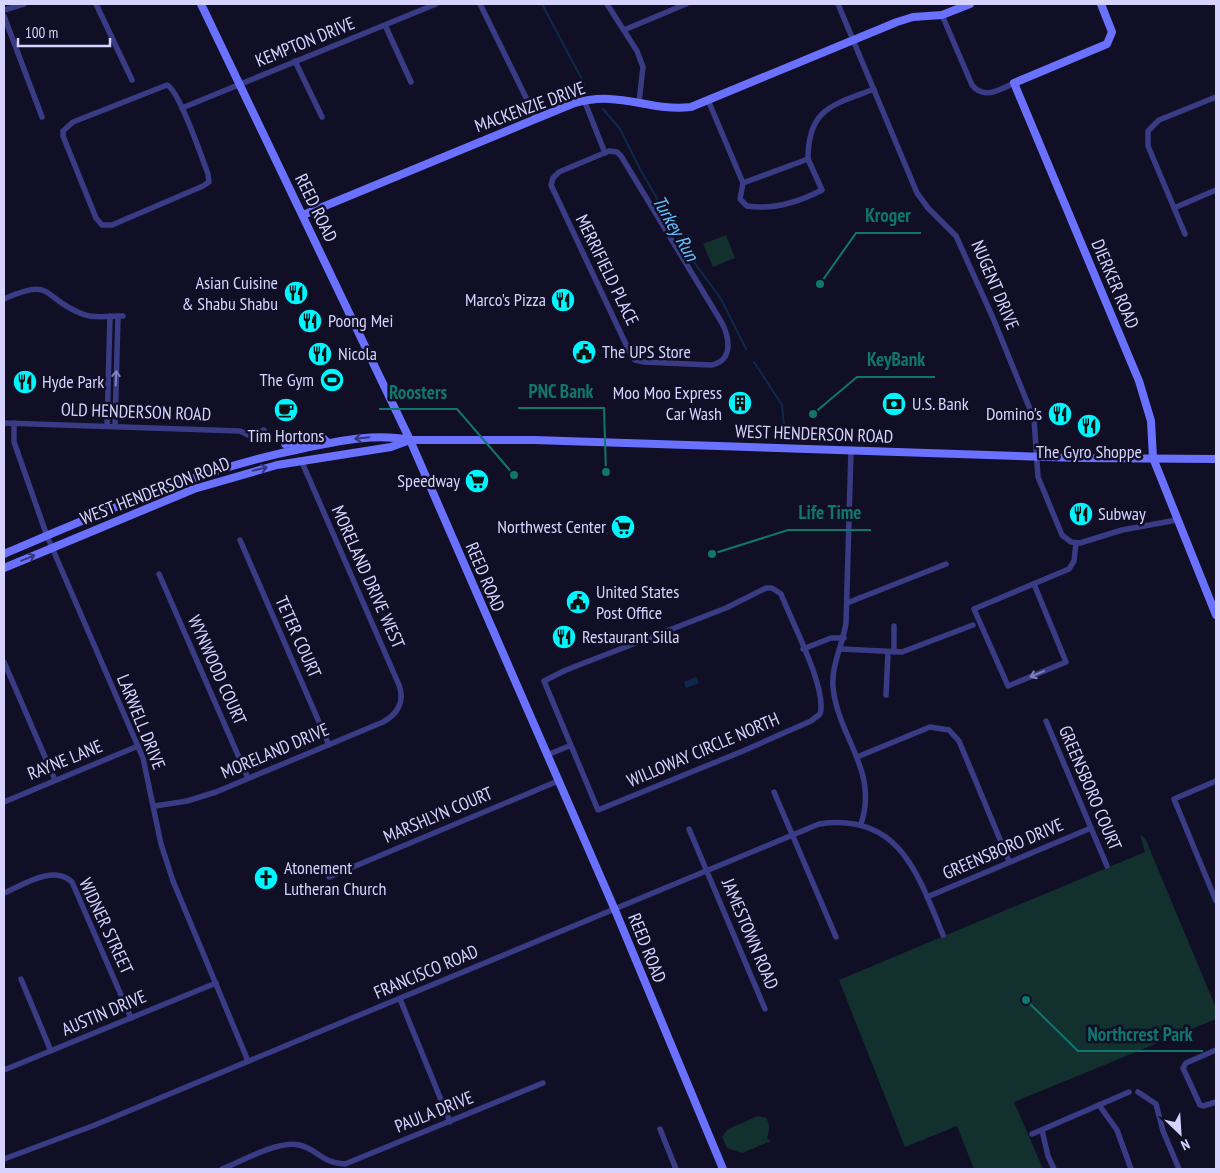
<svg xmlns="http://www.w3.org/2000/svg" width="1220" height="1173" viewBox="0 0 1220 1173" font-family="'PT Sans Narrow',sans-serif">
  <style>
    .green { fill: #12302d }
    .water { fill: #0e294b }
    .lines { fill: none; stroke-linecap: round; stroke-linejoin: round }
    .stream { stroke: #0e294b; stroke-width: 2 }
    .street { stroke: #393c85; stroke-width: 5.5 }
    .secondary { stroke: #6b71ff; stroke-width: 8 }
    .oneway { stroke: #8080bc }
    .oneway2 { stroke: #35367d }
    .labels { text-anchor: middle; stroke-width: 5; stroke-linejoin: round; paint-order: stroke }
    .street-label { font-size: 18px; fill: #d6d4ff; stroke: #110f26 }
    .poi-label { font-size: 18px; fill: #d6d4ff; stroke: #110f26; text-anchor: start }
    .water-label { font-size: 19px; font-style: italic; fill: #62c1ff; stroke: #110f26 }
    .leader { fill: none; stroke: #0f766e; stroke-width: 2 }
    .callout-dot { fill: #0f766e; stroke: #110f26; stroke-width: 2 }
    .callout-label { font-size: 19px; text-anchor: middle; font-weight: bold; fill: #0f766e; stroke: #110f26; stroke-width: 5; stroke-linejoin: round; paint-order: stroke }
  </style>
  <rect width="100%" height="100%" fill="#110f26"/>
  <g class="green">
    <path d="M726,235L735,258L713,267L703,244Z"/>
    <path d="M1140,835L1145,838L1216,1008V1019L1014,1102L1043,1169H974L957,1126L905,1147L839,980L1145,852Z"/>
    <path d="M758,1116L766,1118C771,1126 769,1130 767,1138L771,1141L742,1153L727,1148L722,1137L728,1129Z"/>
  </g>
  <path class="water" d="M696,677L699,683L686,688L684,682Z"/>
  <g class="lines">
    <g class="stream">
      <path d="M542,4L585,85"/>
      <path d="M603,109L620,129L641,171L694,262L721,299L746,349"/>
      <path d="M754,362L782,405L784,426"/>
    </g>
    <g class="street">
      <path d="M96,4L132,80"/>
      <path d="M480,4L536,118"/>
      <path d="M607,4L637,51L643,67L639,102"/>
      <path d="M838,4L917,193L928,208L956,236L993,318L1034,419L1038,477L1062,535L1071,542L1080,543L1122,530L1177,520"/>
      <path d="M4,10L24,4"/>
      <path d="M942,15L972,85C984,100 999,90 1014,83"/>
      <path d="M4,16L42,117"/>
      <path d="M385,25L411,82"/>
      <path d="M624,30L686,4"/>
      <path d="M295,61L322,117"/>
      <path d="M167,85C179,90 202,158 208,174L209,182L203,186L112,225H102L96,218L63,136V131L73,122Z"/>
      <path d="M584,100L605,153"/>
      <path d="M708,100L743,183L808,159C808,108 833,105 874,89"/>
      <path d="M182,108L436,4"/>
      <path d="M609,151L617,152L621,156L722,323C730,339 733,361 711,365L644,362L635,360L631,355L551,185L553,178L559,172Z"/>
      <path d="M743,183L740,199L747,206C773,210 799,202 822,190L808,159"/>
      <path d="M1174,208L1216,190"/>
      <path d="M1185,234L1148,146V131L1159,120L1216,97"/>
      <path d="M4,299C54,277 41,297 80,313C92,319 110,316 123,316"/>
      <path d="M4,423L240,431L250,436L264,430"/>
      <path d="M14,423V442L47,536L143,758L161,844L173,881L248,1061"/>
      <path d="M107,426L110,316"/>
      <path d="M115,426L118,316"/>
      <path d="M851,450L846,623C843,644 831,666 833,687C838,738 879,770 861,824"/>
      <path d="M240,540L329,745"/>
      <path d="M159,574L248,778"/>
      <path d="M1034,584L1066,662L1008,686L974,609L1069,569L1074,561L1076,543"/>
      <path d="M766,588H772L781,594C791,620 828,690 820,714L811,721L743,751L598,810L544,681L566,670L726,608Z"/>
      <path d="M847,603L946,564"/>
      <path d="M894,626V652"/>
      <path d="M803,649L831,638H844"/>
      <path d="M841,649L902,652L973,625"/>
      <path d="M4,662L55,780"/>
      <path d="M886,695L888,652"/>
      <path d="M1046,721L1107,866"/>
      <path d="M547,755L569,746"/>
      <path d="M857,757L930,727L949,730L959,741L1009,861"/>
      <path d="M1216,781L1174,799L1216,901"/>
      <path d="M774,792L836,937"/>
      <path d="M4,802L138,746"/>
      <path d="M155,806L187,801L216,792L383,722C398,714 405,701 399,685L301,460"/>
      <path d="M689,829L765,1009"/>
      <path d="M329,877L558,781"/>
      <path d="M4,893C23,885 54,864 72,882L131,1018"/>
      <path d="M927,897L1091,828"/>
      <path d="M21,979L51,1051"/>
      <path d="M400,999L450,1122"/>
      <path d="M1216,1050L1186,1063L1183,1068L1200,1105L1203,1106L1216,1102"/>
      <path d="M4,1070L216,983"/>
      <path d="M1138,1092L1156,1104L1163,1131L1179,1169"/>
      <path d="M1099,1105L1117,1130L1131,1169"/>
      <path d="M660,1129L676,1169"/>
      <path d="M1042,1130L1048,1156L1054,1169"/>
      <path d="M1032,1134L1129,1092"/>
      <path d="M4,1159L95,1125L819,824C899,812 918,874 943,935"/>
      <path d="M222,1169C242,1161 279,1140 299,1145C318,1149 321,1163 345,1164L543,1083"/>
    </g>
    <g class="secondary">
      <path d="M201,4L410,440L615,910L723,1169"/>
      <path d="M1101,4L1112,32L1107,44L1014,83L1139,381L1151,421L1153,458L1216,615"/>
      <path d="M303,215L572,104C620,89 647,112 691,107L897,22L913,17L942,15L970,4"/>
      <path d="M285,444L323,438L328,443"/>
      <path d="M4,554C102,512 199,469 305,448C339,441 375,433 410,440H534L1080,458L1216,459"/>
      <path d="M4,568L194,489L277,465L391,447L410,440"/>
    </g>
  </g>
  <defs><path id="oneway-shaft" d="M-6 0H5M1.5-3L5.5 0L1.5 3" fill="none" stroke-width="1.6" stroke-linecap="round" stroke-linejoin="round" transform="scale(1.25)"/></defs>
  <g class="oneway">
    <use href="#oneway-shaft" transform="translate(116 378) rotate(-88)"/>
    <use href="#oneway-shaft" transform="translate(1037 674) rotate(157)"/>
  </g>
  <g class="oneway2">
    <use href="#oneway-shaft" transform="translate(362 438) rotate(174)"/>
    <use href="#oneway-shaft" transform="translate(260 469) rotate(-13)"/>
    <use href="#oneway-shaft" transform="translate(28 558) rotate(-23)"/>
  </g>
  <defs>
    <g id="restaurant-disc" transform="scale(1.25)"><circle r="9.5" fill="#00f6ff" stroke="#110f26"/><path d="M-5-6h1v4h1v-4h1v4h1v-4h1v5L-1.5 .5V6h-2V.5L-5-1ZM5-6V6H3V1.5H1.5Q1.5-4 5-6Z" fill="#111"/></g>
    <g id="civic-disc" transform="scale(1.25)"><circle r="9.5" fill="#00f6ff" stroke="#110f26"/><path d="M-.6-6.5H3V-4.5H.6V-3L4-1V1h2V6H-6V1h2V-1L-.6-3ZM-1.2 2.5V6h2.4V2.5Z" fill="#111"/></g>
    <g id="stadium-disc" transform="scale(1.25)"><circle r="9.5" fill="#00f6ff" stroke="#110f26"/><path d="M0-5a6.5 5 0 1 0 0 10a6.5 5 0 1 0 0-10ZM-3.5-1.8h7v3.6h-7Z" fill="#111"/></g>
    <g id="building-disc" transform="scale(1.25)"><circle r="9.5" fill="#00f6ff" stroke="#110f26"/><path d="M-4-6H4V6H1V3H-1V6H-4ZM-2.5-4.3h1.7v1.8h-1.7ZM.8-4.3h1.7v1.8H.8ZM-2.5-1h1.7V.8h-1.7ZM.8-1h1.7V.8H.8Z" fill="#111"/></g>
    <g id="bank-disc" transform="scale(1.25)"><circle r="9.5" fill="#00f6ff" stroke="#110f26"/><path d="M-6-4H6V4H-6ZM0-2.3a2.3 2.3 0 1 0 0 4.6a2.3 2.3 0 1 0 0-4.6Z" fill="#111"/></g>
    <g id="cafe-disc" transform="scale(1.25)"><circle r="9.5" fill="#00f6ff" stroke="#110f26"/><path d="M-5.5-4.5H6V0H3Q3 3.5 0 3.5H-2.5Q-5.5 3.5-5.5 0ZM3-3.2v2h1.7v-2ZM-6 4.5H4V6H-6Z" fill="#111"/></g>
    <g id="supermarket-disc" transform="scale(1.25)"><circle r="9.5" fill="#00f6ff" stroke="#110f26"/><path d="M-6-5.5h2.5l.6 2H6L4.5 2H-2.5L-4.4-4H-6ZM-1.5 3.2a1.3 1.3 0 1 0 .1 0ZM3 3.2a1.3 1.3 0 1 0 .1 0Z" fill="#111"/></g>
    <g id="church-disc" transform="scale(1.25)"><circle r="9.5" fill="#00f6ff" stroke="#110f26"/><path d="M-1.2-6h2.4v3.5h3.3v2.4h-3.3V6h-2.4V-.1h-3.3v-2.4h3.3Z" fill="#111"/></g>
  </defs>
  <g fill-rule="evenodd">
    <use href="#restaurant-disc" x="296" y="293"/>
    <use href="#restaurant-disc" x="563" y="300"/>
    <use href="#restaurant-disc" x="310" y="321"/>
    <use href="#civic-disc" x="584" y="352"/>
    <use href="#restaurant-disc" x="320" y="354"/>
    <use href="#stadium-disc" x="332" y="380"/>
    <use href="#restaurant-disc" x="25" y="382"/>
    <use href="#building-disc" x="740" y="403"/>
    <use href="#bank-disc" x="894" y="404"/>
    <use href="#cafe-disc" x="286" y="410"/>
    <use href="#restaurant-disc" x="1060" y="414"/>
    <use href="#restaurant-disc" x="1089" y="426"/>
    <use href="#supermarket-disc" x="477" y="481"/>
    <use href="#restaurant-disc" x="1081" y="514"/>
    <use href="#supermarket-disc" x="623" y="527"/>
    <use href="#civic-disc" x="578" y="602"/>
    <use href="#restaurant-disc" x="564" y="637"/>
    <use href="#church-disc" x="266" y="878"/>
  </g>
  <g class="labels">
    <g class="street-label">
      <text transform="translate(305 42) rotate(-22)" y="6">KEMPTON DRIVE</text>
      <text transform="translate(530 107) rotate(-20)" y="6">MACKENZIE DRIVE</text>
      <text transform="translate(316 208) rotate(64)" y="6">REED ROAD</text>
      <text transform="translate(607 270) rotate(64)" y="6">MERRIFIELD PLACE</text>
      <text transform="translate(1115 284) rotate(67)" y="6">DIERKER ROAD</text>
      <text transform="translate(995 285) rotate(67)" y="6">NUGENT DRIVE</text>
      <text transform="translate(136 412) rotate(2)" y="6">OLD HENDERSON ROAD</text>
      <text transform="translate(814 434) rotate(2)" y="6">WEST HENDERSON ROAD</text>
      <text transform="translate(155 491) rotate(-21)" y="6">WEST HENDERSON ROAD</text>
      <text transform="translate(368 577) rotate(66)" y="6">MORELAND DRIVE WEST</text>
      <text transform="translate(485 577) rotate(67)" y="6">REED ROAD</text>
      <text transform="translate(298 637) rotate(66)" y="6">TETER COURT</text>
      <text transform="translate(217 670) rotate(66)" y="6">WYNWOOD COURT</text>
      <text transform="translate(141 722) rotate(68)" y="6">LARWELL DRIVE</text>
      <text transform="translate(703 750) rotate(-23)" y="6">WILLOWAY CIRCLE NORTH</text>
      <text transform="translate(275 751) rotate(-23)" y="6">MORELAND DRIVE</text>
      <text transform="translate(65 760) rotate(-22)" y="6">RAYNE LANE</text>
      <text transform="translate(1090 788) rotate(67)" y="6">GREENSBORO COURT</text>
      <text transform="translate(438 815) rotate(-23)" y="6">MARSHLYN COURT</text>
      <text transform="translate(1003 849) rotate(-23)" y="6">GREENSBORO DRIVE</text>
      <text transform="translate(106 926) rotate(65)" y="6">WIDNER STREET</text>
      <text transform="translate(750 934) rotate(67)" y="6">JAMESTOWN ROAD</text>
      <text transform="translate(647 948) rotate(68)" y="6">REED ROAD</text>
      <text transform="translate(426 972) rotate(-23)" y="6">FRANCISCO ROAD</text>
      <text transform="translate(104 1013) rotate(-23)" y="6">AUSTIN DRIVE</text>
      <text transform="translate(434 1112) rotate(-22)" y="6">PAULA DRIVE</text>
    </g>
    <g class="poi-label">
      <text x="278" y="289" text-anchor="end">Asian Cuisine<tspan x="278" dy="21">&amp; Shabu Shabu</tspan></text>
      <text x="546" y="306" text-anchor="end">Marco's Pizza</text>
      <text x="328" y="327">Poong Mei</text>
      <text x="602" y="358">The UPS Store</text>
      <text x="338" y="360">Nicola</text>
      <text x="314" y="386" text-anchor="end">The Gym</text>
      <text x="42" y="388">Hyde Park</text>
      <text x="722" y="399" text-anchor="end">Moo Moo Express<tspan x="722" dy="21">Car Wash</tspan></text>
      <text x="912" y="410">U.S. Bank</text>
      <text x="1042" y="420" text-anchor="end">Domino's</text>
      <text x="286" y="442" text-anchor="middle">Tim Hortons</text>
      <text x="1089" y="458" text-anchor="middle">The Gyro Shoppe</text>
      <text x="460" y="487" text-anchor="end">Speedway</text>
      <text x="1098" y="520">Subway</text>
      <text x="606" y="533" text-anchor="end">Northwest Center</text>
      <text x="596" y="598">United States<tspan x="596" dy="21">Post Office</tspan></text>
      <text x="582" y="643">Restaurant Silla</text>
      <text x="284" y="874">Atonement<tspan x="284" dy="21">Lutheran Church</tspan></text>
    </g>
    <g class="water-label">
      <text transform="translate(676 228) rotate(60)" y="7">Turkey Run</text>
    </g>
  </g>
  <path class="leader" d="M820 284L856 233H921M813 414L857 377H935M606 472L604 408H518M514 475L457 409H379M712 554L788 530H871M1026 1000L1078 1051H1203"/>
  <g class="callout-dot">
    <circle cx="820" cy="284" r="5"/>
    <circle cx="813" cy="414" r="5"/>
    <circle cx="606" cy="472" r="5"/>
    <circle cx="514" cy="475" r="5"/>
    <circle cx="712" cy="554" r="5"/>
    <circle cx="1026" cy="1000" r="5"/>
  </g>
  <g class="callout-label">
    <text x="888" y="222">Kroger</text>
    <text x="896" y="366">KeyBank</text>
    <text x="561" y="398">PNC Bank</text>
    <text x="418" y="399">Roosters</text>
    <text x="830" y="519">Life Time</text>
    <text x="1140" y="1041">Northcrest Park</text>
  </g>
  <rect width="1220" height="1173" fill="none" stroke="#d6d4ff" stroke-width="10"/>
  <g transform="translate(1180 1133) rotate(155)" stroke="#110f26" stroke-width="4" paint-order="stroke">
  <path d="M0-4L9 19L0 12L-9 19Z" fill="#d6d4ff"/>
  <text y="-8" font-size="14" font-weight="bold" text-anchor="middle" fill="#d6d4ff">N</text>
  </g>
  <path d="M18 38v8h92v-8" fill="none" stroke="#d6d4ff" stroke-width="2.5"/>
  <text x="25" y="38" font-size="15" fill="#d6d4ff" stroke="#110f26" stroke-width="4" paint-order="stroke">100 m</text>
</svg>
